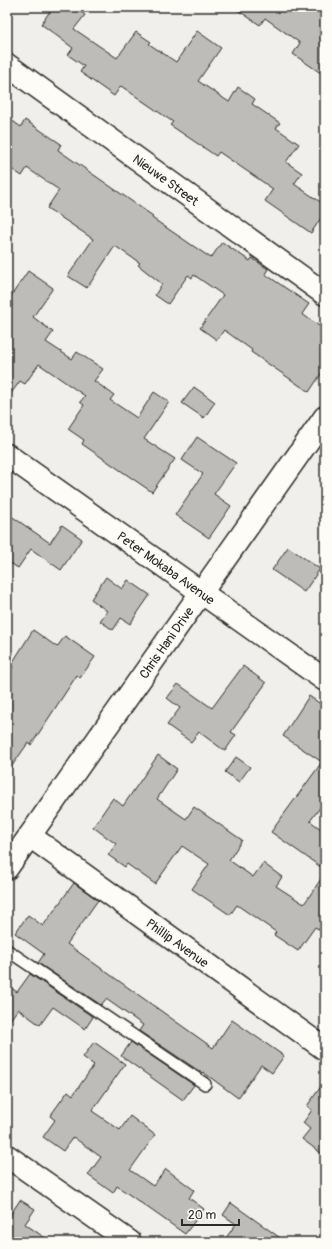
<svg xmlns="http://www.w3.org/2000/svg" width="332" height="1249" viewBox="0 0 332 1249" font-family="Pangolin,sans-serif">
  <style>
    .building { fill: #bdbcb8; stroke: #2b2b2b }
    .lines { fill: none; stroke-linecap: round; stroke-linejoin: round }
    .lane-casing { stroke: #2b2b2b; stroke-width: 14 }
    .street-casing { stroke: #2b2b2b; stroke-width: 25 }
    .secondary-casing { stroke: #2b2b2b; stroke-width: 25 }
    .lane { stroke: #fdfcf7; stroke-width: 11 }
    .street { stroke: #fdfcf7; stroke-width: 22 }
    .secondary { stroke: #fdfcf7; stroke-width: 22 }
    .labels { text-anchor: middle; stroke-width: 3; stroke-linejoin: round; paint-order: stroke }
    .street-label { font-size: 13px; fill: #2b2b2b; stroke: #fdfcf7 }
  </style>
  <rect width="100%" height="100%" fill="#f0efeb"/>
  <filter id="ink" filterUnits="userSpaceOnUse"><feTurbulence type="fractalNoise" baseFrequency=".025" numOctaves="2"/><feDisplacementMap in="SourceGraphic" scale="8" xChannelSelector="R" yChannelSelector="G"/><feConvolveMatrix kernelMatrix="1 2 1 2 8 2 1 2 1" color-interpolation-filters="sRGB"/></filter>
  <g filter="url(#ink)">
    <g class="building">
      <path d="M53,7H75L85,15L74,29L117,58L136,32L151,42L149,44L176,62L197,31L221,48L198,81L229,102L238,87L255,99L252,104L280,123L276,128L299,144L286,162L302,173L294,184L325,205V212L311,233L265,201L273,189L219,152L216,156L170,125L173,122L121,86L114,96L80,72L84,66L68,55L73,48L41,24Z"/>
      <path d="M233,7H325V76L293,54L300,43L265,18L260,25Z"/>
      <path d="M7,117L21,127L25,120L61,144L58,150L153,216L152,218L211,258L222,242L250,261L252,258L268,269L265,274L309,304L302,314L325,330V368L309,392L251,352L252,350L224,330L217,340L200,328L223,295L194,275L192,278L188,275L168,304L155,295L162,284L138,265L140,263L115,246L87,288L68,276L93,239L47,208L59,190L27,168L22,176L7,166Z"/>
      <path d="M28,271L53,288L33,317L53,332L46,342L72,359L77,352L103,369L94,381L114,395L110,400L137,418L154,392L169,402L144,439L175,459L152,492L82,444L84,440L68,429L84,405L80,402L85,396L39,364L25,384L20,381L7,399V302Z"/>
      <path d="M194,387L215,402L204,418L182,403Z"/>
      <path d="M197,437L236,463L214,494L231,506L209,538L175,515L203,474L182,460Z"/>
      <path d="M7,513L50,543L62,525L82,539L61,570L31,549L18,568L7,561Z"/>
      <path d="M288,547L320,569L304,592L272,570Z"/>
      <path d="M106,577L122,589L128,580L150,595L130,624L121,618L113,630L100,621L107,611L91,599Z"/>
      <path d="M33,630L57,647L65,636L95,657L80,678L77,675L31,745L28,743L7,773V676L13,667L11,665Z"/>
      <path d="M243,666L266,683L231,732L236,735L225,751L199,732L191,742L167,725L180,708L167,698L178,684L212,708Z"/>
      <path d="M309,696L325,707V801L310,821L325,832V870L271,832L322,762L283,736Z"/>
      <path d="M158,755L177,769L157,799L186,819L194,807L242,840L229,860L253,877L263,863L282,877L276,886L304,904L325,873V933L315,927L298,951L274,935L276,932L237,905L230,915L192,889L209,864L182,846L155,884L127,864L125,867L108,855L116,844L93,827L113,798L123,806Z"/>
      <path d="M236,757L250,767L239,782L225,772Z"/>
      <path d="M74,883L98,900L67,944L213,1048L232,1020L284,1056L272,1073L261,1065L238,1098L203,1072L202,1073L139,1031L143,1025L106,999L101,1005L38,963L44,954L15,933L28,915L43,926Z"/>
      <path d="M30,974L93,1017L85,1029L53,1007L40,1025L18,1009L7,1024V985L17,992Z"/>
      <path d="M94,1042L125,1064L92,1111L120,1130L130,1116L155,1135L130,1170L153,1186L166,1169L194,1190L189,1198L204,1209L185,1234L117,1186L113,1193L88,1175L101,1157L73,1137L63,1151L43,1137L55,1120L50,1116L68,1091L73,1095L94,1065L83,1057Z"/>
      <path d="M131,1042L194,1085L183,1100L121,1056Z"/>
      <path d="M325,1081V1156L302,1139L310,1129L303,1123L312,1110L307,1106Z"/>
      <path d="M20,1200L35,1209L25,1224L51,1242H7V1220Z"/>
      <path d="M231,1203L286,1242H223L236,1224L223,1215Z"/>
    </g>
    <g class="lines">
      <g class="lane-casing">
        <path id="lane" d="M7,950L205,1084"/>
      </g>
      <g class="street-casing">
        <g id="street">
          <path id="s1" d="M7,65L325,294"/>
          <path id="s2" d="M7,455L325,680"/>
          <path id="s3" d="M30,836L325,1049"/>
          <path d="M7,1156L130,1242"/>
        </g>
      </g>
      <g class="secondary-casing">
        <g id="secondary">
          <path id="s4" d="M7,868L325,417"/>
        </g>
      </g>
      <use href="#lane" class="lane"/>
      <use href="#street" class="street"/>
      <use href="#secondary" class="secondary"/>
    </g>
  </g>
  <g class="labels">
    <g class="street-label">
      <text dy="5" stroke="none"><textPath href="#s1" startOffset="196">Nieuwe Street</textPath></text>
      <text dy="5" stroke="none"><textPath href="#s2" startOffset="195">Peter Mokaba Avenue</textPath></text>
      <text dy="5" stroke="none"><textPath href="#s4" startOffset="276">Chris Hani Drive</textPath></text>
      <text dy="5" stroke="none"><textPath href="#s3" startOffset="182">Phillip Avenue</textPath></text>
    </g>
  </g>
  <rect width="332" height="1249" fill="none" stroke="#fdfcf7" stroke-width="24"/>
  <rect x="12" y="12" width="308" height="1225" fill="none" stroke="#2b2b2b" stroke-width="1.5" filter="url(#ink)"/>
  <path d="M182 1219v6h57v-6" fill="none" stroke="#2b2b2b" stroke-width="2"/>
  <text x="188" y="1219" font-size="12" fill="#2b2b2b" stroke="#fdfcf7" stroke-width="3" paint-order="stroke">20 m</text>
</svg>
